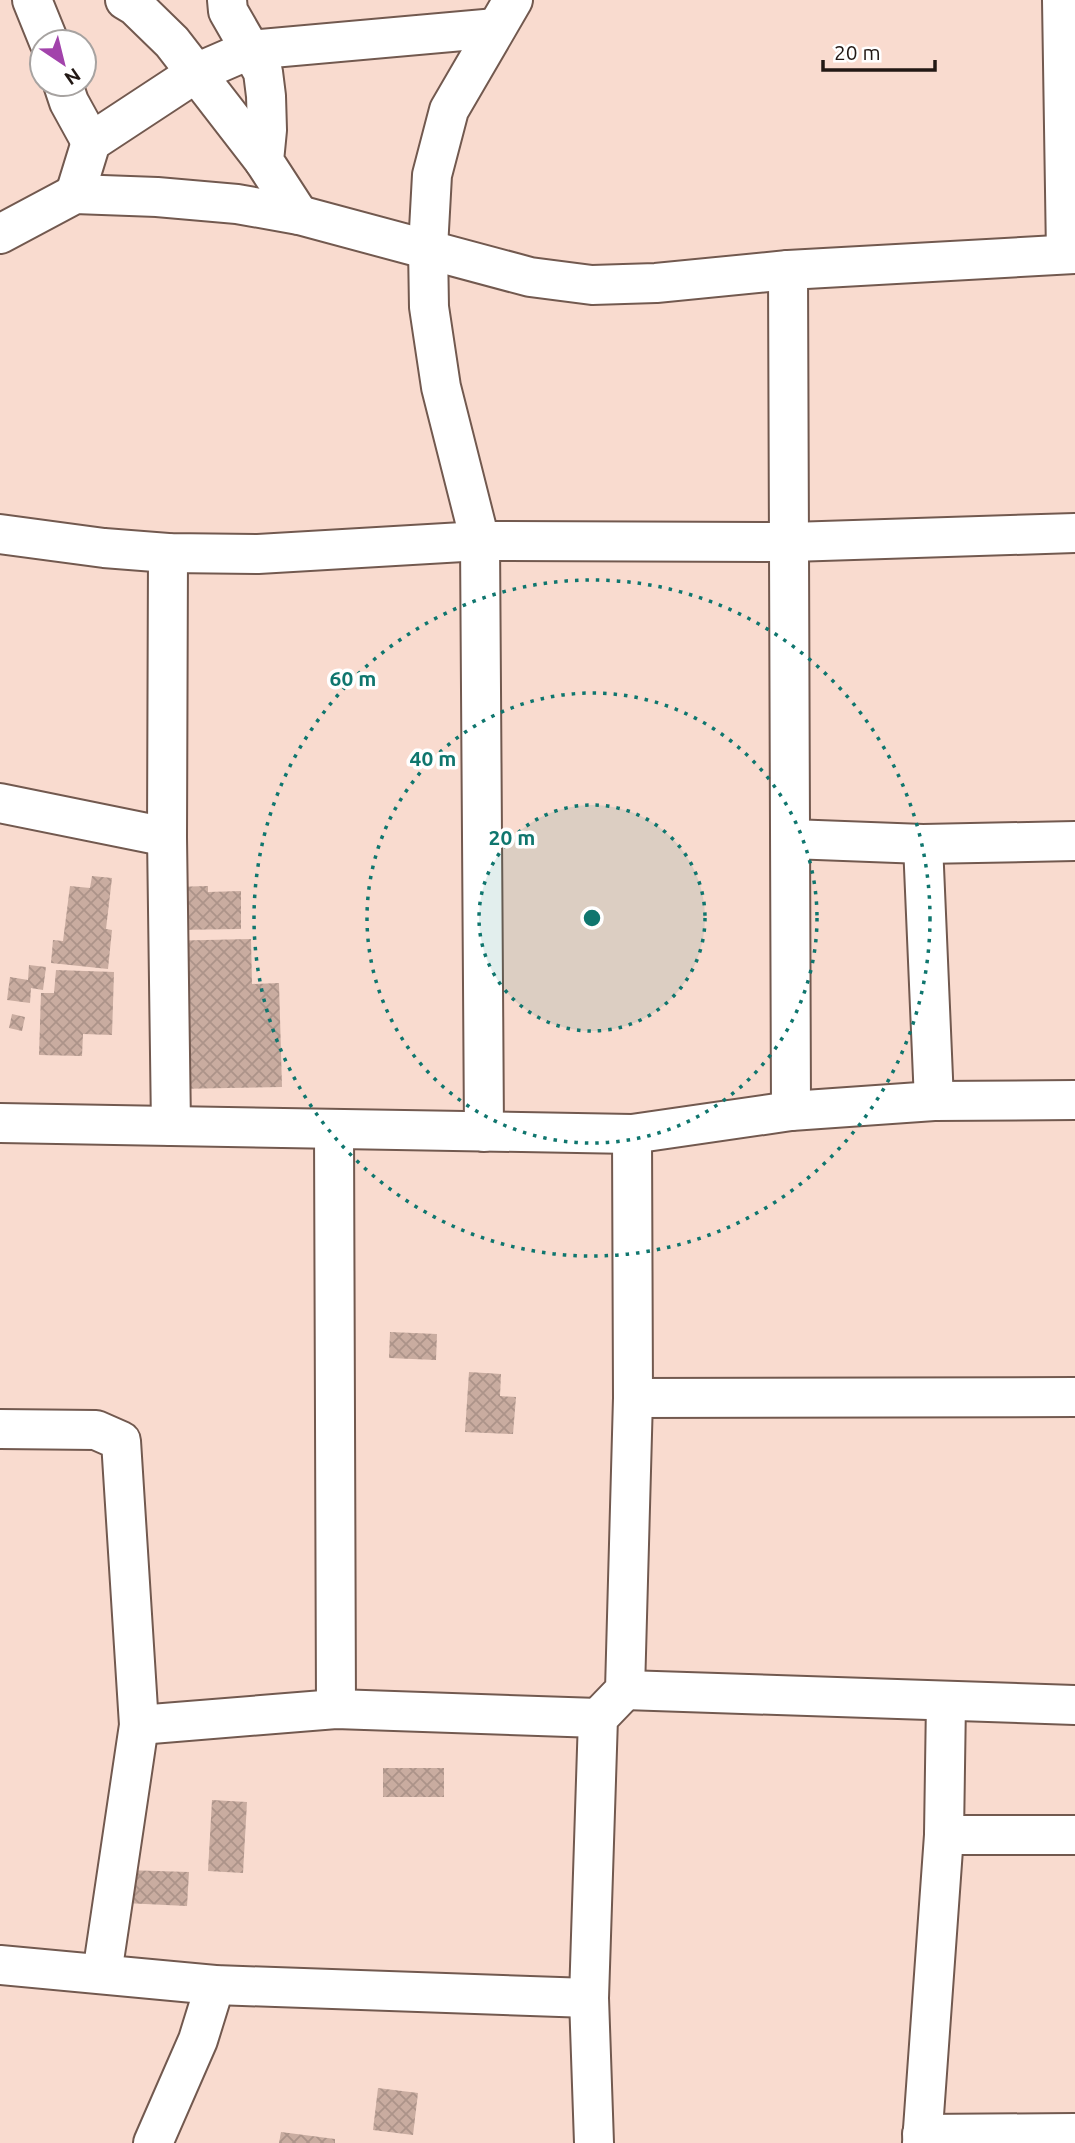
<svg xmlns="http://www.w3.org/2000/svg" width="1075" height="2143" viewBox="0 0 1075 2143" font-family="Ubuntu,sans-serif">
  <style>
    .building { fill: url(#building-cross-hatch) }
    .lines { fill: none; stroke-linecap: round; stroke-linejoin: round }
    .minor-casing { stroke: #72594f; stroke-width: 42 }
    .minor { stroke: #fff; stroke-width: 38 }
    .ring { fill: none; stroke: #0f766e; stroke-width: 3.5; stroke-dasharray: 3.5 7 }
    .centre { fill: #0f766e; stroke: #fff; stroke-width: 3.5 }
    .ring-label { font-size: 21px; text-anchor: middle; font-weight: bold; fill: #0f766e; stroke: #fff; stroke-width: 7; stroke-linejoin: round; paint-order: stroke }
  </style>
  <defs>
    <pattern id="building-cross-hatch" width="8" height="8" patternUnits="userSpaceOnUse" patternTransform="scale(1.75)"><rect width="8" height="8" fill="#c9aca0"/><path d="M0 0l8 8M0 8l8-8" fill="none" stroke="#ac9389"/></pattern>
  </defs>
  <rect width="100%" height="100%" fill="#f9dbcf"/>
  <g class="building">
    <path d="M92,876L112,878L106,929L112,930L108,969L51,963L53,940L63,941L70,886L90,888Z"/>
    <path d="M208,886V892L241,891V929L174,930L173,887Z"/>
    <path d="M251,939L252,984L279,983L282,1087L175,1089L161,941Z"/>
    <path d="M29,965L46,967L43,990L31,988L30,1003L7,1000L10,977L28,980Z"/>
    <path d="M56,970L114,972L112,1035L83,1034L82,1056L39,1055L41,993H54Z"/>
    <path d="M12,1014L25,1017L22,1031L9,1028Z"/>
    <path d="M390,1332L437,1334L436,1360L389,1358Z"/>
    <path d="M469,1372L501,1374L500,1396L516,1397L513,1434L465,1432Z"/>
    <rect x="383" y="1768" width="61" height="29"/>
    <path d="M212,1800L247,1802L243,1873L208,1871Z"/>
    <path d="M125,1870L189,1872L187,1906L124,1903Z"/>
    <path d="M378,2088L418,2093L413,2135L373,2130Z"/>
    <path d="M281,2132L335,2139V2143H279Z"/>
  </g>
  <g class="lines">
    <g class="minor-casing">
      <g id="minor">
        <path d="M32,0L49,42"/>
        <path d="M125,0L135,6L172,42L264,161"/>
        <path d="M227,0L228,11L263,72L266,96L267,130L264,161L299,215"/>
        <path d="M1062,0L1066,254"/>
        <path d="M63,84L69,102L91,142"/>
        <path d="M75,194L91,142L196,73L249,50L496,28"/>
        <path d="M0,234L75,194L157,197L237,204L299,215L530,277L592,285L656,283L788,270L1075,254"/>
        <path d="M788,270L791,1111"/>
        <path d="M0,534L104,548L168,553L258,554L480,541L791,542L1075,533"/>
        <path d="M168,553L167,837L171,1126"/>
        <path d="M0,803L167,837"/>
        <path d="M791,839L923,844L1075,841"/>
        <path d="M923,844L934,1101"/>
        <path d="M0,1123L632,1134L791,1111L934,1101L1075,1100"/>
        <path d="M334,1129L336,1709"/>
        <path d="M484,1132L480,541L441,387L429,307L428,248L432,175L449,110L513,0"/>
        <path d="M633,1398L1075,1397"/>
        <path d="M0,1429L96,1430L121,1441L139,1725L102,1974"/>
        <path d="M625,1690L1075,1705"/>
        <path d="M139,1725L336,1709L598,1718"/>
        <path d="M944,1835H1075"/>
        <path d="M0,1965L215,1985L589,1998"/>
        <path d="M922,2134L1075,2133"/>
        <path d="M153,2143L198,2040L215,1985"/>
        <path d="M594,2143L589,1998L598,1718L625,1690L633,1398L632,1134"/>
        <path d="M922,2143L944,1835L946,1701"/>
      </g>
    </g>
    <use href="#minor" class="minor"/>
  </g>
  <circle cx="592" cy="918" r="113" fill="#0f766e" fill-opacity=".12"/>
  <g class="ring">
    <circle cx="592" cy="918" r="113"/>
    <circle cx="592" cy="918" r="225"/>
    <circle cx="592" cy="918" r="338"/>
  </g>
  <circle cx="592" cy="918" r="10" class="centre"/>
  <g class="ring-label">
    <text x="353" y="686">60 m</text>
    <text x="433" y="766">40 m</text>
    <text x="512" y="845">20 m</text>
  </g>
  <g transform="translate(63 63) rotate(145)"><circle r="33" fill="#ffffff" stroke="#a7a3a1" stroke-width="2"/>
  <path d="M0-5L12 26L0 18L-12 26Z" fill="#a243ab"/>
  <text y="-10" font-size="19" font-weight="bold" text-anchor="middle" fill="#221814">N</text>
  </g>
  <path d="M823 60v10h112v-10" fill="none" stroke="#221814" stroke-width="3.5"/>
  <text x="834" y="60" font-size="21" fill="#221814" stroke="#ffffff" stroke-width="5" paint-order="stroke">20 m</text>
</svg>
